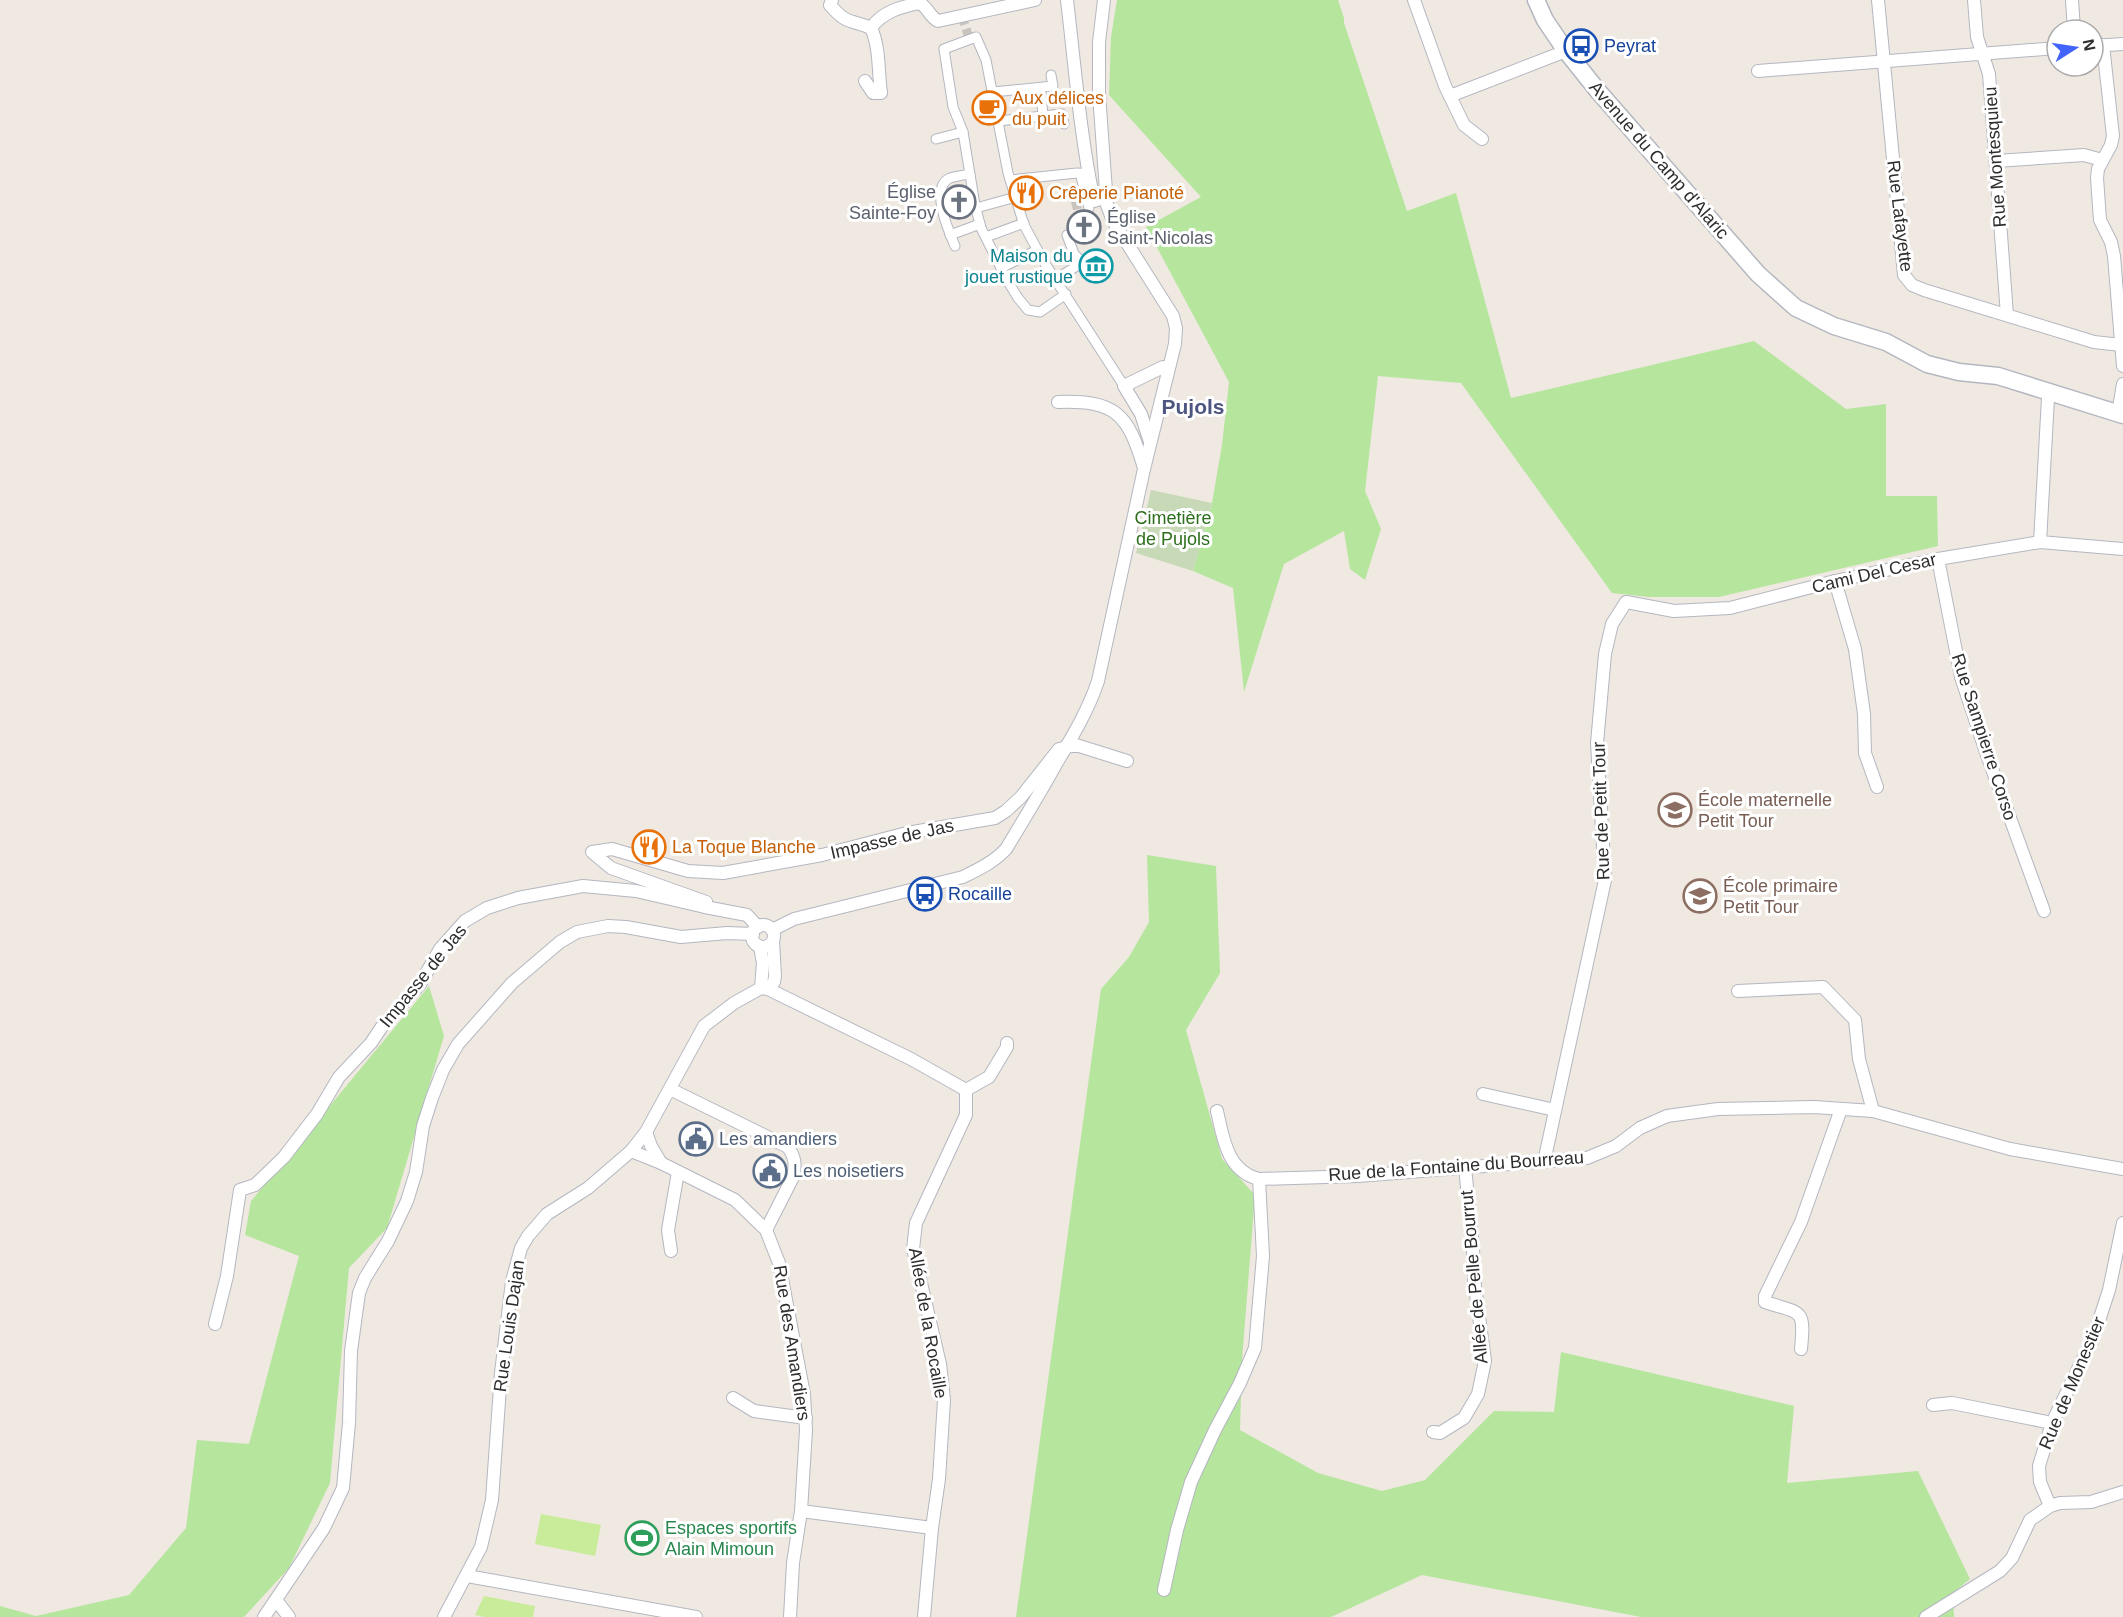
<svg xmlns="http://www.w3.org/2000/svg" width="2123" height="1617" viewBox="0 0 2123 1617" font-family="Helvetica,sans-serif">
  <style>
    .green { fill: #b6e59e }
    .cemetery { fill: #c8d9b8 }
    .pitch { fill: #c9ec9a }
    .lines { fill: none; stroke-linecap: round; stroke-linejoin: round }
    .pedestrian-tunnel { stroke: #c8c4bd; stroke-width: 9; stroke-dasharray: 9 4.5; stroke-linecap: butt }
    .pedestrian-casing { stroke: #b4b7c1; stroke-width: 11 }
    .minor-casing { stroke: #b4b7c1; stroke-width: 14 }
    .secondary-casing { stroke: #b4b7c1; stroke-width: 19 }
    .pedestrian { stroke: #fff; stroke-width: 9 }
    .minor { stroke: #fff; stroke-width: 12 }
    .secondary { stroke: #fff; stroke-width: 16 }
    .labels { text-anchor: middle; stroke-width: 6; stroke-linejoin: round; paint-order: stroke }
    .transit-label { font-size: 18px; fill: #164399; stroke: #fff; text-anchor: start }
    .food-label { font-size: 18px; fill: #c56008; stroke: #fff; text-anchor: start }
    .street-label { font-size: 18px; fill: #2e2e2e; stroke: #fff }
    .worship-label { font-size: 18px; fill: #5b616d; stroke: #fff; text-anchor: end }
    .culture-label { font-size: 18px; fill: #0d838f; stroke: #fff; text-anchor: end }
    .park-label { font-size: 18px; fill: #2c6e1b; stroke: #fff }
    .education-label { font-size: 18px; fill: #785e54; stroke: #fff; text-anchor: start }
    .service-label { font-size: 18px; fill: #4e5e75; stroke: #fff; text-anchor: start }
    .leisure-label { font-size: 18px; fill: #27864d; stroke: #fff; text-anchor: start }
    .quarter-label { font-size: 21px; font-weight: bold; fill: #4d5680; stroke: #fff }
  </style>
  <rect width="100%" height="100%" fill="#efe9e1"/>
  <g class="green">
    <path d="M1117,0H1338L1344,18V23L1407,211L1456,193L1511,398L1754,341L1846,409L1886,404V496H1937L1938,546L1719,597H1649L1612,593L1461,383L1378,376L1365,491L1381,529L1365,580L1350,569L1344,531L1284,564L1244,692L1233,588L1193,571L1212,503L1222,445L1229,382L1146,227L1201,197L1109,95L1111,37Z"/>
    <path d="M1147,855L1216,866L1220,973L1186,1030L1222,1159L1255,1195L1242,1360L1240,1430L1318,1473L1382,1491L1425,1480L1494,1411L1554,1412L1561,1352L1794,1406L1787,1483L1918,1471L1970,1579L1953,1593L1954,1617H1641L1422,1575L1331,1617H1016L1101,989L1129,957L1149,922Z"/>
    <path d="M429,986L444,1036L387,1228L349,1268L330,1483L289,1568L244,1617H0V1606L36,1616L129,1595L186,1528L197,1440L249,1444L299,1256L245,1235L251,1201Z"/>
  </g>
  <path class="cemetery" d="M1151,490L1212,503L1193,571L1136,553Z"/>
  <g class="pitch">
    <path d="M541,1514L601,1525L595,1556L535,1544Z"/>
    <path d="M484,1596L535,1606L533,1617H484L475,1615Z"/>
  </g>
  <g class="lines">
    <g class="pedestrian-tunnel">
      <path d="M962,16L969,38"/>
      <path d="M1072,206L1084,203"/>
    </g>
    <g class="pedestrian-casing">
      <g id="pedestrian">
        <path d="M993,92L1053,86L1051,75"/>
        <path d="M1043,116L1062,114L1064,124"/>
        <path d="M999,121L1043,116L1041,94"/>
        <path d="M936,139L963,132"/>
        <path d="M1080,173L1089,208"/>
        <path d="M1010,180L1077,173"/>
        <path d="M976,208L1016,197"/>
        <path d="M950,235L980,224"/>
        <path d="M986,237L1024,223"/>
        <path d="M955,246C949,232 929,187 950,178C956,176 964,175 970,174"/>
        <path d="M1001,268L1037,250"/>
        <path d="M1056,279L1080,264V260L1074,254L1067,235"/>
        <path d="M1066,294L1040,312L1028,310L1018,298L1007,280L981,228L975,205L963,132L953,107L944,49L976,37L986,60L1008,173L1024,225L1044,262L1124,386"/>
      </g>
    </g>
    <g class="minor-casing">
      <g id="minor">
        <path d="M832,0L830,5C847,25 850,19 871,28"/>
        <path d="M1067,0C1075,67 1080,135 1094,201L1106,197"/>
        <path d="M1414,0L1445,86L1464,125L1482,139"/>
        <path d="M1878,0L1904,275L1912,285L1924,290L2094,342L2121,345"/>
        <path d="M1974,0L1977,37L1989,74L2007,315"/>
        <path d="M2072,0L2074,30"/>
        <path d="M871,28C883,11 901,7 920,3C928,8 930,17 938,21L1035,0"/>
        <path d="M2103,45L2113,136L2111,145L2098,169L2097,178L2100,220L2111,242L2114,256L2123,366"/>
        <path d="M2093,46L2123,44"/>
        <path d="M1758,71L2057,48"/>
        <path d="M865,81L873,93H881C878,72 880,47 871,28"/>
        <path d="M1450,96L1566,51"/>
        <path d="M1996,161L2084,155L2102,160"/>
        <path d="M1058,402C1116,400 1128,414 1144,468"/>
        <path d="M2118,413L2123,384"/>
        <path d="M1150,442L1141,414L1124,386L1163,367L1167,368"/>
        <path d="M2040,542L2048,398L2050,392"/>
        <path d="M1938,559L1961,677L1987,755L2044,911"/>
        <path d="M1835,581L1855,649L1864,714L1865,753L1877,787"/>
        <path d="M705,907L747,915L758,927"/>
        <circle cx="763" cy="936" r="11"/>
        <path d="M772,930L794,919L963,877C979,869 994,862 1006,849C1023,821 1040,793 1056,764C1072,737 1088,711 1098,681L1144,469L1175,344L1176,328L1173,316L1113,221L1107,205L1099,94V42L1104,0"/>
        <path d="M760,947L763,963L761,988"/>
        <path d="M761,988L768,989L911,1059L966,1090"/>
        <path d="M768,989L774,982L775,976L773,941"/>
        <path d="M1738,991L1823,987L1855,1020L1859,1059L1873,1111"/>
        <path d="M670,1089L788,1147C795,1157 796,1165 793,1177L766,1230"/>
        <path d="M966,1090L989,1077L1007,1047V1043"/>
        <path d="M1483,1094L1555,1110"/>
        <path d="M1217,1111C1223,1138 1227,1171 1259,1179L1358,1176L1587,1158L1616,1146L1640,1128L1667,1116L1718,1109L1814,1107L1873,1111L2010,1149L2123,1169"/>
        <path d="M646,1132L651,1146L661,1163"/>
        <path d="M631,1151L661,1163L735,1200L766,1230L779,1263L804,1394L806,1430L801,1511L793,1563L790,1617"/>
        <path d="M1544,1162L1605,880L1597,743L1605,654L1612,624L1626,602L1674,611L1730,608L1835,581L1938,559L2040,542L2123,549"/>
        <path d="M671,1251L668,1230L678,1172"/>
        <path d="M215,1324L227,1276L240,1190L255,1185L284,1157L317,1114L339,1077L371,1043L381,1028L420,984L440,949L465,921L487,908L518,898L583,886L636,891L705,907L706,902L611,868L592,852L612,849L688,871L723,873L822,855L907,833L995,818L1006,811L1021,797L1059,749L1076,745L1127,761"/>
        <path d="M1801,1349C1805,1308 1802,1314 1765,1302V1296L1801,1222L1841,1109"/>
        <path d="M733,1398L754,1411L806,1418"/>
        <path d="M1933,1405L1952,1403L2052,1423"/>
        <path d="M1433,1432L1440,1433L1464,1418L1478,1394L1485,1361L1474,1279L1473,1247L1465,1167"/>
        <path d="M2050,1506L2040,1482L2039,1466L2052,1423L2094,1336L2109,1290L2123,1223"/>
        <path d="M801,1511L932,1528"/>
        <path d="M467,1576L696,1617"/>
        <path d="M1164,1590L1177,1530L1191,1482L1215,1430L1240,1383L1255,1348L1263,1256L1259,1179"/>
        <path d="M276,1600L289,1617"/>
        <path d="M264,1617L324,1528L343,1488L349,1423L351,1351L359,1293L365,1278L388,1241L407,1201L416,1172L423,1126L432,1098L443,1070L458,1044L512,983L560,942L577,932L608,926L626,927L681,937L727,933L753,934"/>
        <path d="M444,1617L481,1547L492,1500L501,1373L512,1281L521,1248L528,1236L547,1214L588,1188L631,1151L646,1132L704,1026L734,1003L761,988"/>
        <path d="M924,1617L932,1528L939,1479L944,1400L940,1364L913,1249L916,1223L966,1115V1090"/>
        <path d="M1926,1617L2000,1571L2012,1558L2030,1520L2050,1506L2060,1503L2091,1502L2123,1492"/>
      </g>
    </g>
    <g class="secondary-casing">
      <path id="secondary" d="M1536,0L1545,20L1566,51L1598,91L1758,274L1796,308L1834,326L1886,342L1927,364L1959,372L1998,376L2123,415"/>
    </g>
    <use href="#pedestrian" class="pedestrian"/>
    <use href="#minor" class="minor"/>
    <use href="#secondary" class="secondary"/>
  </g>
  <defs>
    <g id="bus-ring" transform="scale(1.725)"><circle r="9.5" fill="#fff" stroke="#1a4fb4" stroke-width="1.5"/><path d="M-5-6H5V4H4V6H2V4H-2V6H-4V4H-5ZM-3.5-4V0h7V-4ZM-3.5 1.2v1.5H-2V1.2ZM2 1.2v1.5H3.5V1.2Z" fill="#1a4fb4"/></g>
    <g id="cafe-ring" transform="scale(1.725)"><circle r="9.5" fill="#fff" stroke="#e8710a" stroke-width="1.5"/><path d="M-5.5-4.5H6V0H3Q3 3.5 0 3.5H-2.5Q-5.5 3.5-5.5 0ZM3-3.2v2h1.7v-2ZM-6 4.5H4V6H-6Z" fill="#e8710a"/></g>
    <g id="restaurant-ring" transform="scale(1.725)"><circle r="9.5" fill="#fff" stroke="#e8710a" stroke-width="1.5"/><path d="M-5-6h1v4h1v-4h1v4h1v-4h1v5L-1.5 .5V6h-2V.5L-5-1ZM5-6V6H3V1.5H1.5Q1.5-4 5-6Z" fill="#e8710a"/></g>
    <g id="church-ring" transform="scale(1.725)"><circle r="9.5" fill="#fff" stroke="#6b7280" stroke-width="1.5"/><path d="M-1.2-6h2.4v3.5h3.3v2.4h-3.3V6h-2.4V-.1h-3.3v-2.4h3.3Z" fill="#6b7280"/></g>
    <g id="museum-ring" transform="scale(1.725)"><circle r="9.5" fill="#fff" stroke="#0f9aa8" stroke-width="1.5"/><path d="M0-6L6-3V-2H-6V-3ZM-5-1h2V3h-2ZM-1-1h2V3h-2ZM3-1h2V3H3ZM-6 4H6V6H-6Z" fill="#0f9aa8"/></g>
    <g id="school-ring" transform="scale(1.725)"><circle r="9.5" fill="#fff" stroke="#8d6e63" stroke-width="1.5"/><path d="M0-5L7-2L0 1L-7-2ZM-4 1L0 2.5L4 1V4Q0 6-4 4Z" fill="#8d6e63"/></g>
    <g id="civic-ring" transform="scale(1.725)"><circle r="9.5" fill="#fff" stroke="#5c6f8a" stroke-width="1.5"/><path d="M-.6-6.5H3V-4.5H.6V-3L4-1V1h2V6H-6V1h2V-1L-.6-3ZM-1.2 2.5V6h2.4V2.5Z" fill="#5c6f8a"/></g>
    <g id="stadium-ring" transform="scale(1.725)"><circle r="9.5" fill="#fff" stroke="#2e9e5b" stroke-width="1.5"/><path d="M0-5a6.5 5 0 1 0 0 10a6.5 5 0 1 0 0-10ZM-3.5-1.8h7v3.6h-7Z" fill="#2e9e5b"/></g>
  </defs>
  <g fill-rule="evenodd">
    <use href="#bus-ring" x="1581" y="46"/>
    <use href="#cafe-ring" x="989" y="108"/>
    <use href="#restaurant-ring" x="1026" y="193"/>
    <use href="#church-ring" x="959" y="202"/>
    <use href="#church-ring" x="1084" y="227"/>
    <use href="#museum-ring" x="1096" y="266"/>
    <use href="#school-ring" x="1675" y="810"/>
    <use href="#restaurant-ring" x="649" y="847"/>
    <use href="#bus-ring" x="925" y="894"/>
    <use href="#school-ring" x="1700" y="896"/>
    <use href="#civic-ring" x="696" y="1139"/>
    <use href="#civic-ring" x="770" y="1171"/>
    <use href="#stadium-ring" x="642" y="1538"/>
  </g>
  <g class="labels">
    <g class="transit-label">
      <text x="1604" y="52">Peyrat</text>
      <text x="948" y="900">Rocaille</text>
    </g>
    <g class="food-label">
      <text x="1012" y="104">Aux délices<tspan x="1012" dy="21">du puit</tspan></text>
      <text x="1049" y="199">Crêperie Pianoté</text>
      <text x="672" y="853">La Toque Blanche</text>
    </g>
    <g class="street-label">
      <text transform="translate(1995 157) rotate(-94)" y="6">Rue Montesquieu</text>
      <text transform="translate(1659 160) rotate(49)" y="6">Avenue du Camp d'Alaric</text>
      <text transform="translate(1900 216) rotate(83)" y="6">Rue Lafayette</text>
      <text transform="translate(1874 573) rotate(-13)" y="6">Cami Del Cesar</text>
      <text transform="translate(1984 737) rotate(72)" y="6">Rue Sampierre Corso</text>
      <text transform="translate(1601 811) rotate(-92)" y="6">Rue de Petit Tour</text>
      <text transform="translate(892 839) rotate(-13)" y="6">Impasse de Jas</text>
      <text transform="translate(423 976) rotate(-51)" y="6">Impasse de Jas</text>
      <text transform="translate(1456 1166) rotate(-4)" y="6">Rue de la Fontaine du Bourreau</text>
      <text transform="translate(1474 1277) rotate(-95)" y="6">Allée de Pelle Bourrut</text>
      <text transform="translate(928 1323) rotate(80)" y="6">Allée de la Rocaille</text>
      <text transform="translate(509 1326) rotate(-82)" y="6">Rue Louis Dajan</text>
      <text transform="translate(792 1343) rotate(81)" y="6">Rue des Amandiers</text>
      <text transform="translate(2072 1383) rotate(-67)" y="6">Rue de Monestier</text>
    </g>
    <g class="worship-label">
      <text x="936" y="198">Église<tspan x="936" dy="21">Sainte-Foy</tspan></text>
      <text x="1107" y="223" text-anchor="start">Église<tspan x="1107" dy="21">Saint-Nicolas</tspan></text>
    </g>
    <g class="culture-label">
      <text x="1073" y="262">Maison du<tspan x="1073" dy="21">jouet rustique</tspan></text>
    </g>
    <g class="park-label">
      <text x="1173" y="524">Cimetière<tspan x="1173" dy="21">de Pujols</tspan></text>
    </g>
    <g class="education-label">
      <text x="1698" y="806">École maternelle<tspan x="1698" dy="21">Petit Tour</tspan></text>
      <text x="1723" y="892">École primaire<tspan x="1723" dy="21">Petit Tour</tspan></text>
    </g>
    <g class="service-label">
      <text x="719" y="1145">Les amandiers</text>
      <text x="793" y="1177">Les noisetiers</text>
    </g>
    <g class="leisure-label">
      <text x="665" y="1534">Espaces sportifs<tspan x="665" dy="21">Alain Mimoun</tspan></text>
    </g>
    <g class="quarter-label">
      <text x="1193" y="414">Pujols</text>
    </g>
  </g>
  <g transform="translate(2075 48) rotate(78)"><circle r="28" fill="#ffffff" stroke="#ababab" stroke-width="1.5"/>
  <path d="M0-4.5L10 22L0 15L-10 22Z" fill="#4264fb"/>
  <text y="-9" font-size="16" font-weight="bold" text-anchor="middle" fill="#2e2e2e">N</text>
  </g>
</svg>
